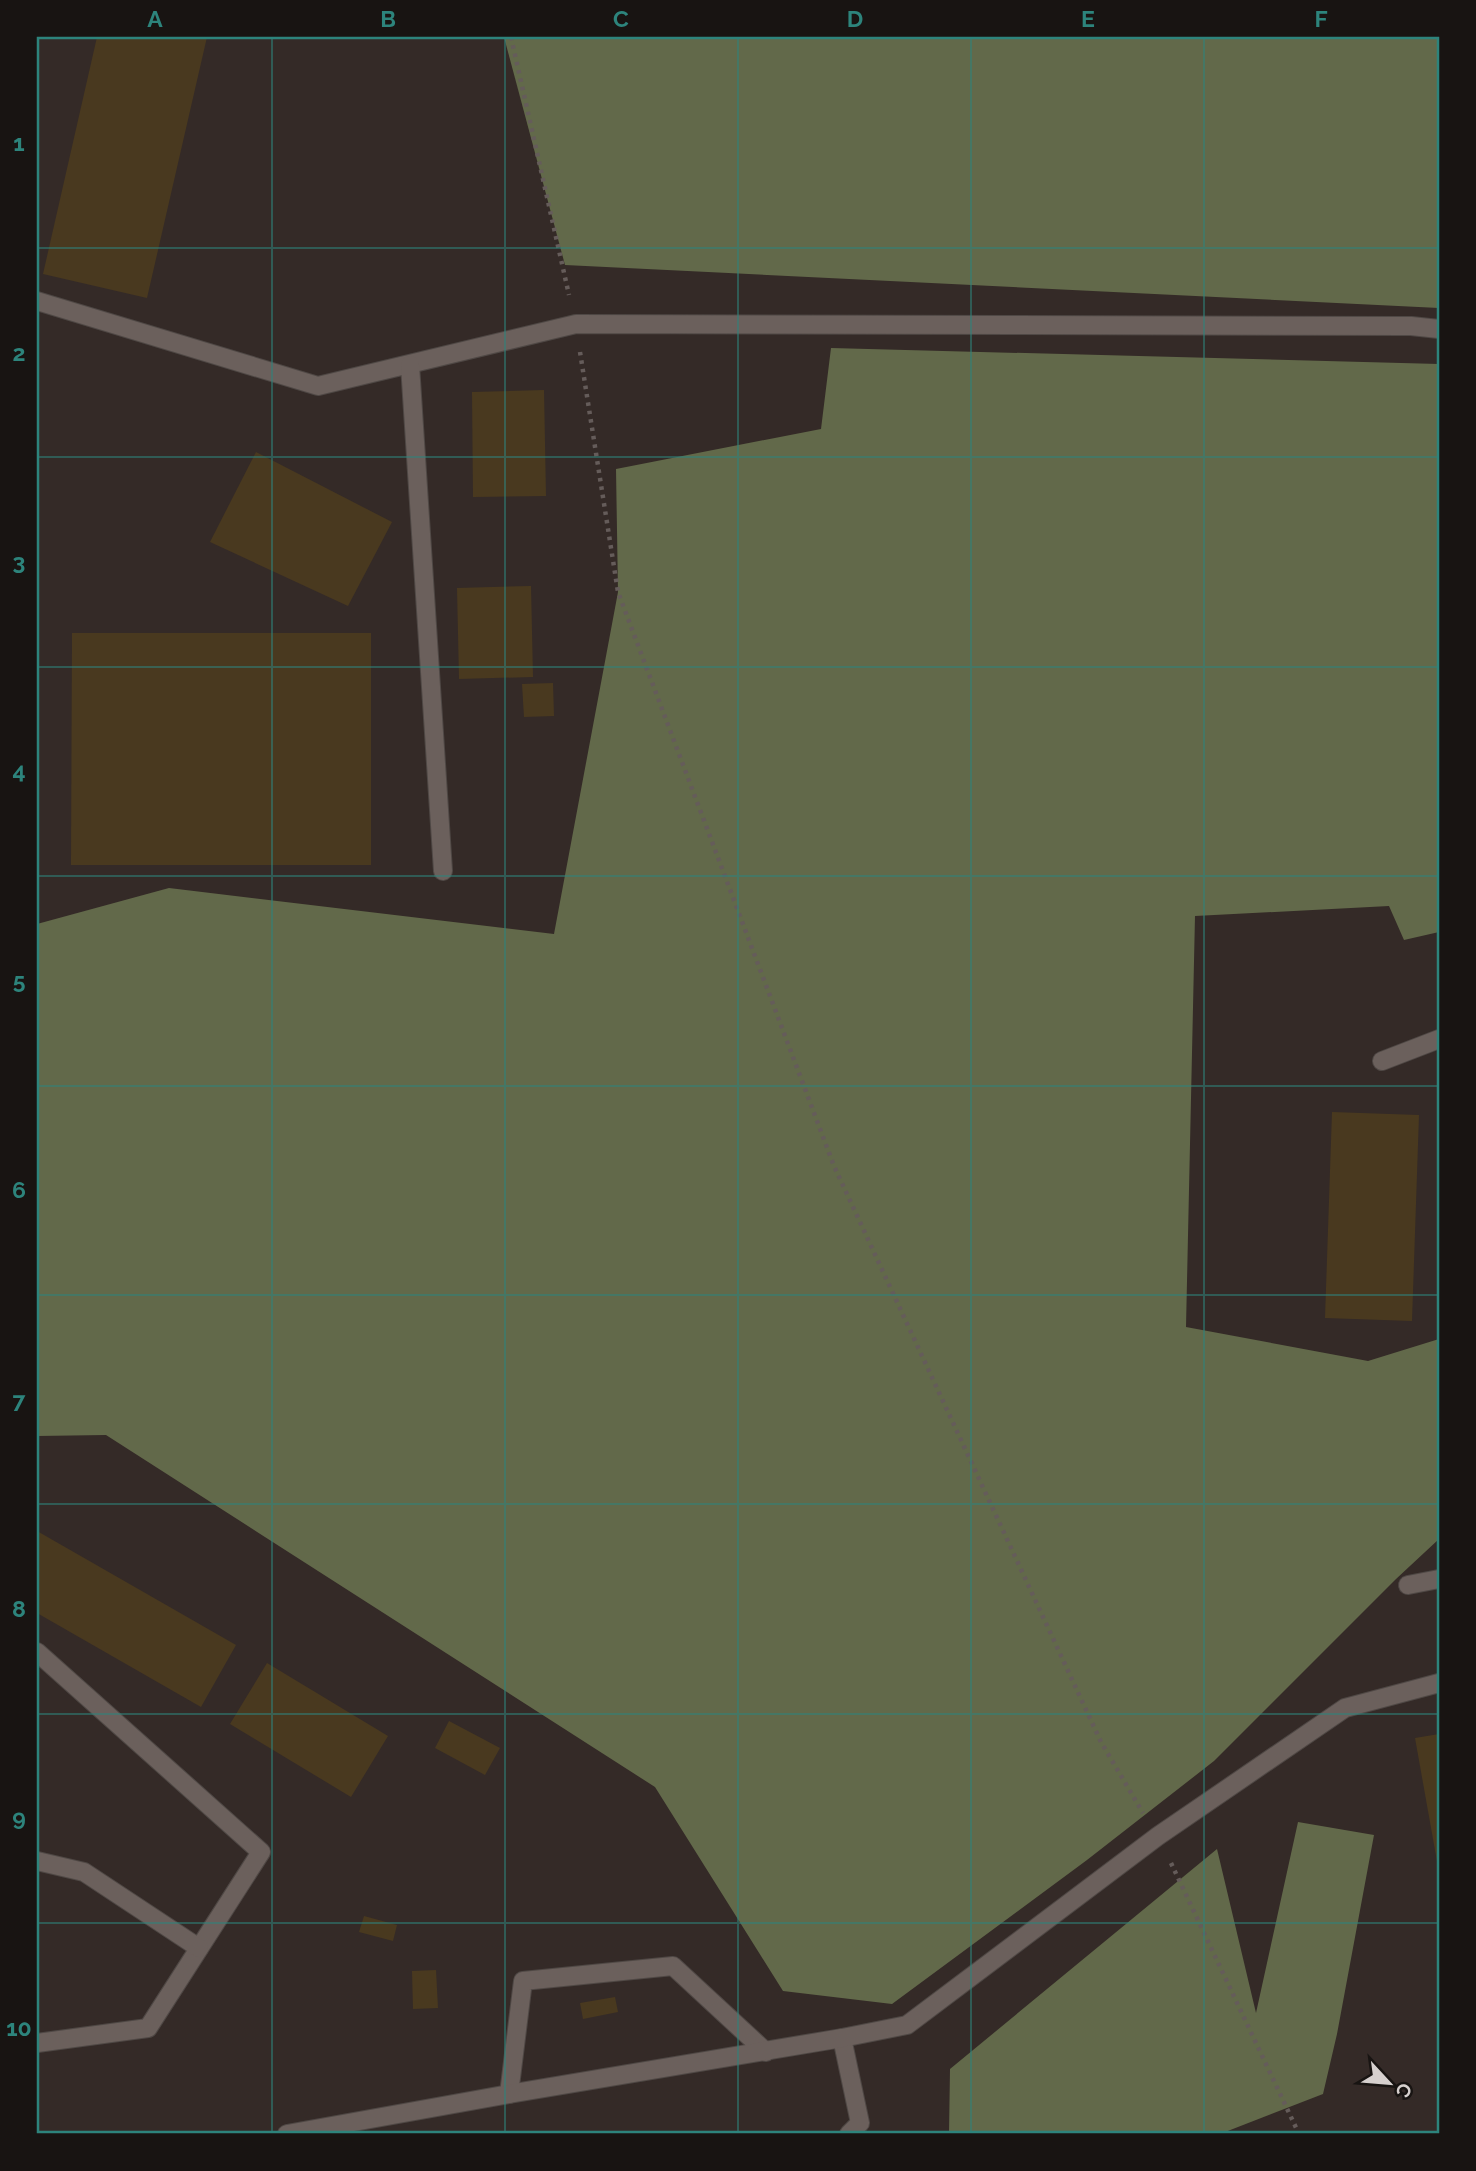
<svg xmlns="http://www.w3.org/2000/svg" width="1476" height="2171" viewBox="0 0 1476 2171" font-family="Raleway,sans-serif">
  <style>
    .forest { fill: #62694a }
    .building { fill: #49391f }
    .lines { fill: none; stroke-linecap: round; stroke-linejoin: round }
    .lane-casing { stroke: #4f4845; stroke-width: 20 }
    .path { stroke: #655c5a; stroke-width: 4.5; stroke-dasharray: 3.5 5; stroke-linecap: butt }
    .lane { stroke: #6b605c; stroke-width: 18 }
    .grid { fill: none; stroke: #2d847c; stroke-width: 2; stroke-opacity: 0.55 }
    .neatline { fill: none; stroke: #2d847c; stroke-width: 2.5 }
    .grid-label { font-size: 23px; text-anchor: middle; font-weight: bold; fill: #2d847c }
  </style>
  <rect width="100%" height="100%" fill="#342a27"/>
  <g class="forest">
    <path d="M504,37H1439V308L565,265Z"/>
    <path d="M831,348L1439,364V932L1404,940L1389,906L1195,916L1186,1327L1368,1361L1439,1339V1539L1396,1579L1214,1761L1087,1860L892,2004L783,1991L655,1787L106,1435L37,1436V924L169,888L554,934L618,592L616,469L821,429Z"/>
    <path d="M1298,1822L1374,1835L1337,2034L1323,2094L1220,2134H949L950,2069L1217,1849L1256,2013Z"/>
  </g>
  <g class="building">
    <path d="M97,37H207L147,298L43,274Z"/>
    <path d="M544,390L546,496L473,497L472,392Z"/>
    <path d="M256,452L392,522L348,606L210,542Z"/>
    <path d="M531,586L533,677L459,679L457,588Z"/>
    <path d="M72,633H371V865H71Z"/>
    <path d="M553,683L554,716L524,717L522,684Z"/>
    <path d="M1332,1112L1419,1115L1412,1321L1325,1318Z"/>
    <path d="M37,1531L236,1645L201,1707L37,1613Z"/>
    <path d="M267,1663L388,1736L351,1797L230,1724Z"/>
    <path d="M449,1721L500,1748L485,1775L435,1748Z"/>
    <path d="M1439,1734V1867H1438L1415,1738Z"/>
    <path d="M364,1916L397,1925L393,1941L359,1932Z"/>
    <path d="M436,1970L438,2008L413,2009L412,1971Z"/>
    <path d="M615,1997L618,2012L583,2019L580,2003Z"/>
  </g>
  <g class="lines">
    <g class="lane-casing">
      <g id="lane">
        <path d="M37,301L318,386L576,324L1411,326L1439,329"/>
        <path d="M410,365L443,871"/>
        <path d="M1382,1061L1439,1039"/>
        <path d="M1408,1585L1439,1579"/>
        <path d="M37,1652L261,1852L148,2028L37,2043"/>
        <path d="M37,1861L84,1872L199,1948"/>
        <path d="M842,2038L860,2123L849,2134"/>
        <path d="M509,2094L523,1981L673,1966L766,2052"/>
        <path d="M287,2134L509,2094L842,2038L907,2025L1158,1836L1345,1708L1439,1683"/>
      </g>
    </g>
    <g class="path">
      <path d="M511,37L569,295"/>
      <path d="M580,352L618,592L834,1166L1101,1742L1143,1813"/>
      <path d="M1171,1863L1299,2134"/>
    </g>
    <use href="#lane" class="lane"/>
  </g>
  <path class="grid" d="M272,37V2134M505,37V2134M738,37V2134M971,37V2134M1204,37V2134M37,248H1439M37,457H1439M37,667H1439M37,876H1439M37,1086H1439M37,1295H1439M37,1504H1439M37,1714H1439M37,1923H1439"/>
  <rect width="1476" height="2171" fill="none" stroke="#181412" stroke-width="77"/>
  <g transform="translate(1389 2083) rotate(116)" stroke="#181412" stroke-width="5" paint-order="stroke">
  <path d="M0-5L12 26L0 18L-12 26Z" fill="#d6d0ce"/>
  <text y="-10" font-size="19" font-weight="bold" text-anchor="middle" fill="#d6d0ce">С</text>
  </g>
  <rect x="38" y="38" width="1400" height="2094" class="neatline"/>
  <g class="grid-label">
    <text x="155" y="27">A</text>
    <text x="388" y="27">B</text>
    <text x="621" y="27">C</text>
    <text x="855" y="27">D</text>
    <text x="1088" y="27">E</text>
    <text x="1321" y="27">F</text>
    <text x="19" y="151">1</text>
    <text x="19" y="361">2</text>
    <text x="19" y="570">3</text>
    <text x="19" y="779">4</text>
    <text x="19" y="989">5</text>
    <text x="19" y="1198">6</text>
    <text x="19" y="1408">7</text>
    <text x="19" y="1617">8</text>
    <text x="19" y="1826">9</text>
    <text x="19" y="2036">10</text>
  </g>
</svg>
